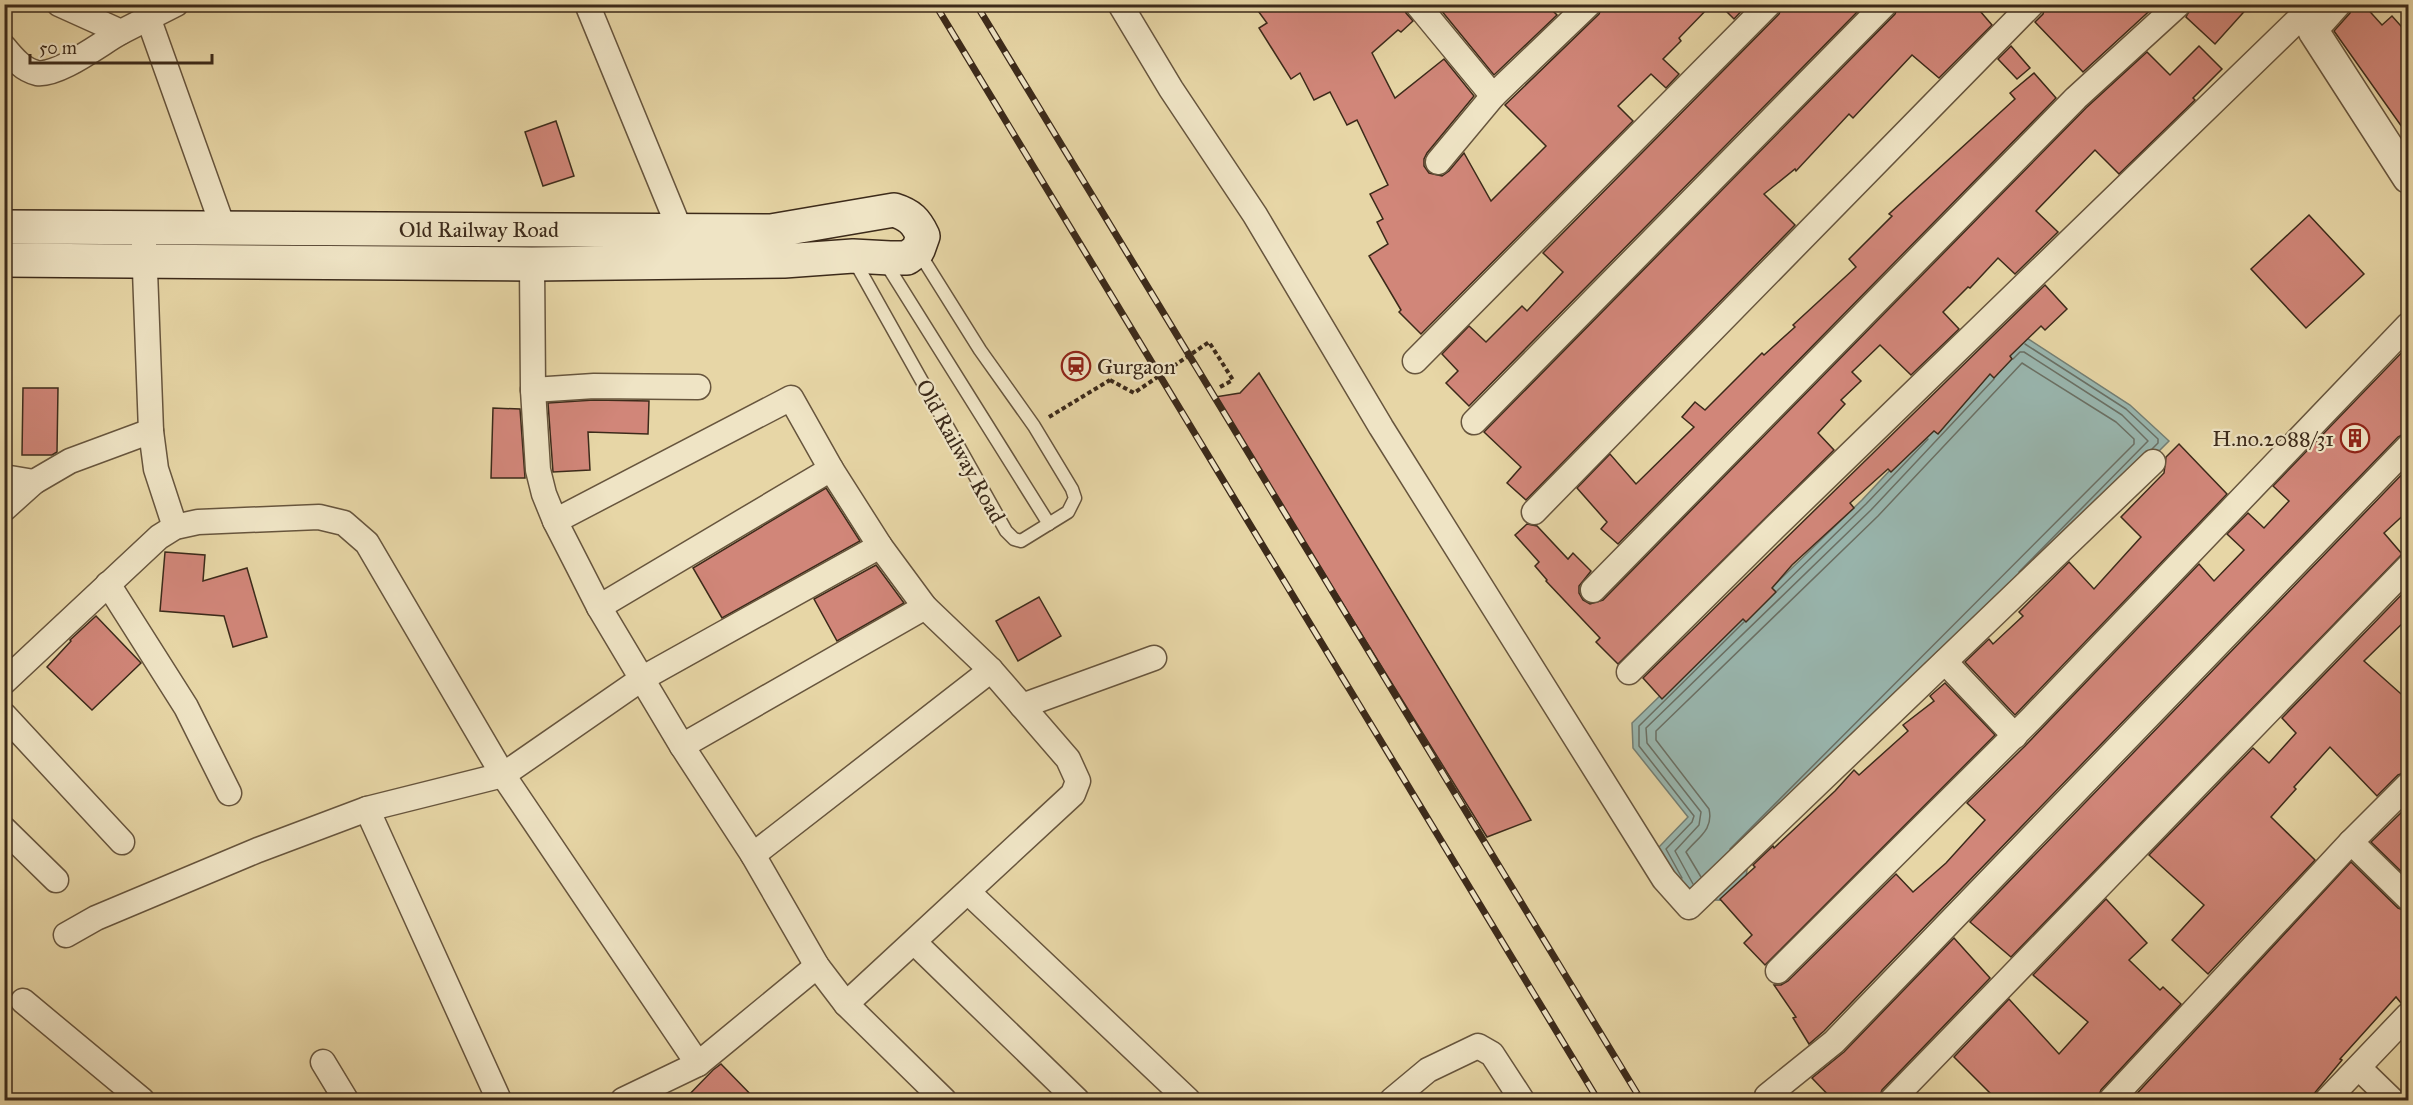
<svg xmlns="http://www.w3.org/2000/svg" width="2413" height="1105" viewBox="0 0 2413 1105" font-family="'IM FELL Great Primer',serif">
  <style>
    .water { fill: #99b7b0; stroke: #747f74; stroke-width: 1.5 }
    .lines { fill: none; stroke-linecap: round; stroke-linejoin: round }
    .shore { stroke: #6a7065; stroke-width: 1.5 }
    .building { fill: #d18679; stroke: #3c2a1a; stroke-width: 1.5 }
    .service-casing { stroke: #67553d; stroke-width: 15 }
    .minor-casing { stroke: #67553d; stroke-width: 27 }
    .tertiary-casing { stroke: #67553d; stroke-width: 33 }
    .secondary-casing { stroke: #3c2a1a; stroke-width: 36 }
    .path { stroke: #3c2a1a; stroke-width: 4; stroke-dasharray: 4.5 3; stroke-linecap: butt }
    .service { stroke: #efe4c5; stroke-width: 12 }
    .minor { stroke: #efe4c5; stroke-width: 24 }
    .tertiary { stroke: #efe4c5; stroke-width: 30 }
    .secondary { stroke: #efe4c5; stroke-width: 33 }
    .rail-casing { stroke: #3c2a1a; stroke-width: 7 }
    .rail { stroke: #efe4c5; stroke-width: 4.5; stroke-dasharray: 14; stroke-linecap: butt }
    .path-bridge { stroke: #3c2a1a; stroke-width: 4; stroke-dasharray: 4.5 3; stroke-linecap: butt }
    .labels { text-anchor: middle; stroke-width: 4.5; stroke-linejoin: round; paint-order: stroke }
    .street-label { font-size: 22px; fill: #3c2a1a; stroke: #efe4c5 }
    .poi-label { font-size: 22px; fill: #3c2a1a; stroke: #efe4c5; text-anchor: start }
  </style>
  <rect width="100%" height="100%" fill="#e7d6a6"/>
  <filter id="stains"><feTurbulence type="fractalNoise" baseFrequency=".00333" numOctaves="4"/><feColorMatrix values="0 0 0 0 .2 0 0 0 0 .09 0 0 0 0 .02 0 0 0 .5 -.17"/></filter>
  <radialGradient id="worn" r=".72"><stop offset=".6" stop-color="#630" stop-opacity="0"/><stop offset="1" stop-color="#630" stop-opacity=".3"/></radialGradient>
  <path class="water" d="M2019,333L2130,405L2169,441L1748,862L1743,901L1686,899L1658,848L1688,817L1633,748L1632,723L1862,500Z"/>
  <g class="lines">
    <g class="shore">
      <path d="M2025,344L2126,409L2158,439V443L2152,449"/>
      <path d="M2013,359L2020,352H2024L2122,415L2148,441L2019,572"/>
      <path d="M1777,591L1866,504L1928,439"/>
      <path d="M1701,877L1686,852C1697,838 1714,830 1709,809L1656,740V731L1878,516L2022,363L2116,422L2134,439V444L1730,849"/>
      <path d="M1682,878L1666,849L1692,822L1694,816L1639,746V726L1744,622"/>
      <path d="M1693,884L1675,851L1699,825L1701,812L1647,743L1646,728L1871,510L1994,379"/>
    </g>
  </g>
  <g class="building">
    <path d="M1253,4H1403L1406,13L1413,21L1401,32L1398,30L1372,53L1395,98L1444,59L1474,96L1427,153L1424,159V166L1429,173L1442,176L1449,171L1464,153L1491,201L1546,146L1505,105L1599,14L1603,4H1712L1679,38L1681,41L1663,59L1679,74L1666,88L1651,74L1618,106L1633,121L1421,334L1399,312L1401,310L1369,256L1388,244L1377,222L1383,219L1370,194L1388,185L1357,120L1347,125L1330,92L1314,100L1300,73L1291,79L1259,28L1267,23Z"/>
    <path d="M1436,4H1546L1557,15L1494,75Z"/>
    <path d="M1719,4H1748L1734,19Z"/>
    <path d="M1783,4H1865L1469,406L1446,383L1458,371L1442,354L1469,326L1486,342L1522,306L1527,311L1563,272L1543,253L1779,14Z"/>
    <path d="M1899,4H1974L1992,25L1939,78L1912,55L1853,118L1849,114L1796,171L1795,169L1764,194L1795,225L1526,500L1507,483L1521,467L1484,432L1895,14Z"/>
    <path d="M2046,4H2157L2083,72L2035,22L2043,14Z"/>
    <path d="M2193,4H2251L2215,44L2186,17Z"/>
    <path d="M2353,4H2363L2382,25L2392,16L2409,35V137L2334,31L2350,13Z"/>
    <path d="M2011,46L2030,68L2017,79L1998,59Z"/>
    <path d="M2199,46L2222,69L2193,98L2195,100L2119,174L2095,150L2036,211L2058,232L2015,274L1998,258L1970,288L1968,287L1943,312L1959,329L1911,375L1880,345L1852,372L1861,381L1841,400L1845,404L1818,433L1834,450L1618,664L1596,642L1600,638L1546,581L1547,580L1535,566L1539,562L1515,535L1527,524L1537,526L1568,559L1573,553L1591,571L1579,586V593L1583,600L1590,604L1603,600L2086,108L2147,52L2170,75Z"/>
    <path d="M2034,73L2056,98L1618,544L1601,529L1607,522L1577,488L1610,454L1636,484L1694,427L1682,417L1695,402L1705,410L1762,353L1764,355L1795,327L1793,325L1856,267L1849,259L1892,216L1889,214L2015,99L2010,93Z"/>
    <path d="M556,121L574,176L543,186L525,132Z"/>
    <path d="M2309,215L2364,274L2306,328L2251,269Z"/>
    <path d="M2045,285L2067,309L2045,330L2041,326L2010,356L2012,359L1994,378L1990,374L1938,434L1934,431L1891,472L1888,469L1850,503L1854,508L1792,565L1772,588L1776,592L1746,622L1743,619L1662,699L1643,678Z"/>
    <path d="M2409,345V431L2398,437L1824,1031L1809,1044L1793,1018L1796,1017L1774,985H1781L1788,981L1896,874L1913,892L1946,863L1985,820L1967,803L2025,746L2199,564L2214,581L2244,550L2227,534L2248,513L2264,528L2289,501L2273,486Z"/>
    <path d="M1259,373L1531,820L1487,837L1215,397L1240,393Z"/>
    <path d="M23,388H58L57,452L52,455H22Z"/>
    <path d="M594,400L649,401L648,434L588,432L590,470L553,472L548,403Z"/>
    <path d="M493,408L520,409L525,478H491Z"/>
    <path d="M2179,444L2227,494L2015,715L1965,662L1989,639L1993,644L2023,616L2019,612L2069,562L2094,589L2141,537L2121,517L2164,473L2166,457Z"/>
    <path d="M2409,467V510L2384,533L2402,554L2011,957L1970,922Z"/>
    <path d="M826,488L860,541L722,618L693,568Z"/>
    <path d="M165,552L205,555L203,581L247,568L267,637L233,647L224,616L160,611Z"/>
    <path d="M876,565L904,603L837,641L814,599Z"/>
    <path d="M2409,587V617L2364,661L2409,701V771L2398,775L2377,796L2330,747L2294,787L2296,789L2271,817L2315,860L2208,974L2172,940L2204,905L2149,855L2253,748L2269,763L2296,733L2282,718Z"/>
    <path d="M1039,597L1061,636L1018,661L996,621Z"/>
    <path d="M96,616L141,663L92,710L47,667L71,641L70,640Z"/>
    <path d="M1945,683L1995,735L1765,965L1744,943L1752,935L1720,899L1755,867L1753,865L1773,846L1774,848L1835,791L1854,770L1859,775L1908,731L1903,725L1934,701L1930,696Z"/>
    <path d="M2409,805V879L2371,842Z"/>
    <path d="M2351,862L2398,908L2409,912V1001L2401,1003L2396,997L2340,1059L2342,1060L2308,1101H2130Z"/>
    <path d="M2106,899L2147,943L2129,960L2160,990L2163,987L2181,1004L2101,1090L2097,1101H1998L1954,1057L2009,999L2059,1054L2088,1022L2033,975Z"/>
    <path d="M1954,938L1990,978L1882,1090L1878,1101H1834L1812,1078L1844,1052Z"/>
    <path d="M721,1064L757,1101H683L713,1070Z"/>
  </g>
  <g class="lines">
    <g class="service-casing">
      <g id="service">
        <path d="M854,260L1006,531L1014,539L1021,541L1068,512L1075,498L1072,489L1034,426L980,350L918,251"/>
        <path d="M885,262L1049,524"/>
      </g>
    </g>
    <g class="minor-casing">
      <g id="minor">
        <path d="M59,4L121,32L176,4"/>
        <path d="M587,4L680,230"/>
        <path d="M1120,4L1171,89L1255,215L1381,427L1664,879L1689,907L2153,462"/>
        <path d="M1417,4L1493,96"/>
        <path d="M149,20L223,227"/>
        <path d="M2314,32L2339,4"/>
        <path d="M4,47C13,58 23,70 37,73C59,76 101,43 121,32"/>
        <path d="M1438,162L1493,96L1589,4"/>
        <path d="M144,244L151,431L156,469L175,527"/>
        <path d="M532,264L533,390L538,470L544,494L555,521L599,607L682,746L753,855L817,966L846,1004L944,1100"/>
        <path d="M1415,361L1769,4"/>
        <path d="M533,390L594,386L698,387"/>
        <path d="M1474,422L1885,4"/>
        <path d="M4,477L34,482"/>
        <path d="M4,509L34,482L70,461L151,431"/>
        <path d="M1534,512L2032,4"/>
        <path d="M555,521L791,398L831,469L880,546L925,607L991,670L1068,759L1078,781L1073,794L846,1004"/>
        <path d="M108,584L186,707L229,793"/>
        <path d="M1593,590L2076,98L2179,4"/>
        <path d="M599,607L831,469"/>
        <path d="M1945,662L2015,736"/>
        <path d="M1629,672L1774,528L2305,13"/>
        <path d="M4,682L159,537L175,527L198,522L319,517L344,523L367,543L503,775L698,1064"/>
        <path d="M1022,706L1154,658"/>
        <path d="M4,715L122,842"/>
        <path d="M682,746L925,607"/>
        <path d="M367,809L499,1100"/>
        <path d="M4,829L56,880"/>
        <path d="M2351,842L2408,898"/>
        <path d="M753,855L991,670"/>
        <path d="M968,892L1188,1100"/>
        <path d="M66,935L96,918L258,850L367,809L503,775L643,678L880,546"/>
        <path d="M914,942L1077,1100"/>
        <path d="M1778,971L2032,718L2408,325"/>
        <path d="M23,1001L142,1100"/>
        <path d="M323,1062L346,1100"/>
        <path d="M2359,1068L2392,1100"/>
        <path d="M1767,1096L1834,1042L2408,447"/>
        <path d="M623,1100L698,1064L817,966"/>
        <path d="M1392,1100L1428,1070L1478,1046L1492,1054L1522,1100"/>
        <path d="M1892,1100L2408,567"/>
        <path d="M2111,1100L2351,842L2408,785"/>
        <path d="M2327,1100L2408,1015"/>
      </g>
    </g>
    <g class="tertiary-casing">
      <path id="tertiary" d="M2302,4L2314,32L2408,178"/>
    </g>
    <g class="secondary-casing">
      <path id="secondary" d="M4,227L771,231L894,210C910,215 916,221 923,236L918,250L907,258H890L853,256L784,261L532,264L4,260"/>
    </g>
    <g class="path">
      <path d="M1220,387L1233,380"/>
      <path d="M1049,417L1110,380"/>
    </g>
    <use href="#service" class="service"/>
    <use href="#minor" class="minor"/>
    <use href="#tertiary" class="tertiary"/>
    <use href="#secondary" class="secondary"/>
    <g class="rail-casing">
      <g id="rail">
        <path d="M935,4L1598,1100"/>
        <path d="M976,4L1641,1100"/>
      </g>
    </g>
    <use href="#rail" class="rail"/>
    <path class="path-bridge" d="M1110,380L1134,393L1209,342L1233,380"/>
  </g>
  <defs>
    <g id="station-ring" transform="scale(1.5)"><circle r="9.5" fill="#efe4c5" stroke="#8f2418" stroke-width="1.5"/><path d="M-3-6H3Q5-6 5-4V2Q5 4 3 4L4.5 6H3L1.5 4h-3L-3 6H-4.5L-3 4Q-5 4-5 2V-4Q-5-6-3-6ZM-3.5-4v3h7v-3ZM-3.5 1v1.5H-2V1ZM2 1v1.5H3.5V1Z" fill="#8f2418"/></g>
    <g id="building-ring" transform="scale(1.5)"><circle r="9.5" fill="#efe4c5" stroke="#8f2418" stroke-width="1.5"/><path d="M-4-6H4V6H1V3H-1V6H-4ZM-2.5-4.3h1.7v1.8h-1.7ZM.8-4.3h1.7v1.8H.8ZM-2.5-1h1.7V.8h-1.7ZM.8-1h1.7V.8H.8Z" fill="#8f2418"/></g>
  </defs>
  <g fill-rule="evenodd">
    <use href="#station-ring" x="1076" y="366"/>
    <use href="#building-ring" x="2355" y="438"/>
  </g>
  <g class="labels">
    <g class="street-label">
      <text x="479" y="237">Old Railway Road</text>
      <text transform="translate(961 451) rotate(61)" y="8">Old Railway Road</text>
    </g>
    <g class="poi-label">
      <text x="1097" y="374">Gurgaon</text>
      <text x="2334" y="446" text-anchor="end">H.no.2088/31</text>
    </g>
  </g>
  <rect width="2413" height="1105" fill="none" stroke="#e7d6a6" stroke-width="24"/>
  <rect x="6" y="6" width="2401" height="1093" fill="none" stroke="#3c2a1a" stroke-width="3"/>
  <rect x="12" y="12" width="2389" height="1081" fill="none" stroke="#3c2a1a" stroke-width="1.5"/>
  <path d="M30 54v9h182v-9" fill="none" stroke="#3c2a1a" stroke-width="3"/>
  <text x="39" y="54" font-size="18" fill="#3c2a1a" stroke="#efe4c5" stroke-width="4.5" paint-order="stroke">50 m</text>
  <rect width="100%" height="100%" filter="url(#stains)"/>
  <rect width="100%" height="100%" fill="url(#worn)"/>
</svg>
